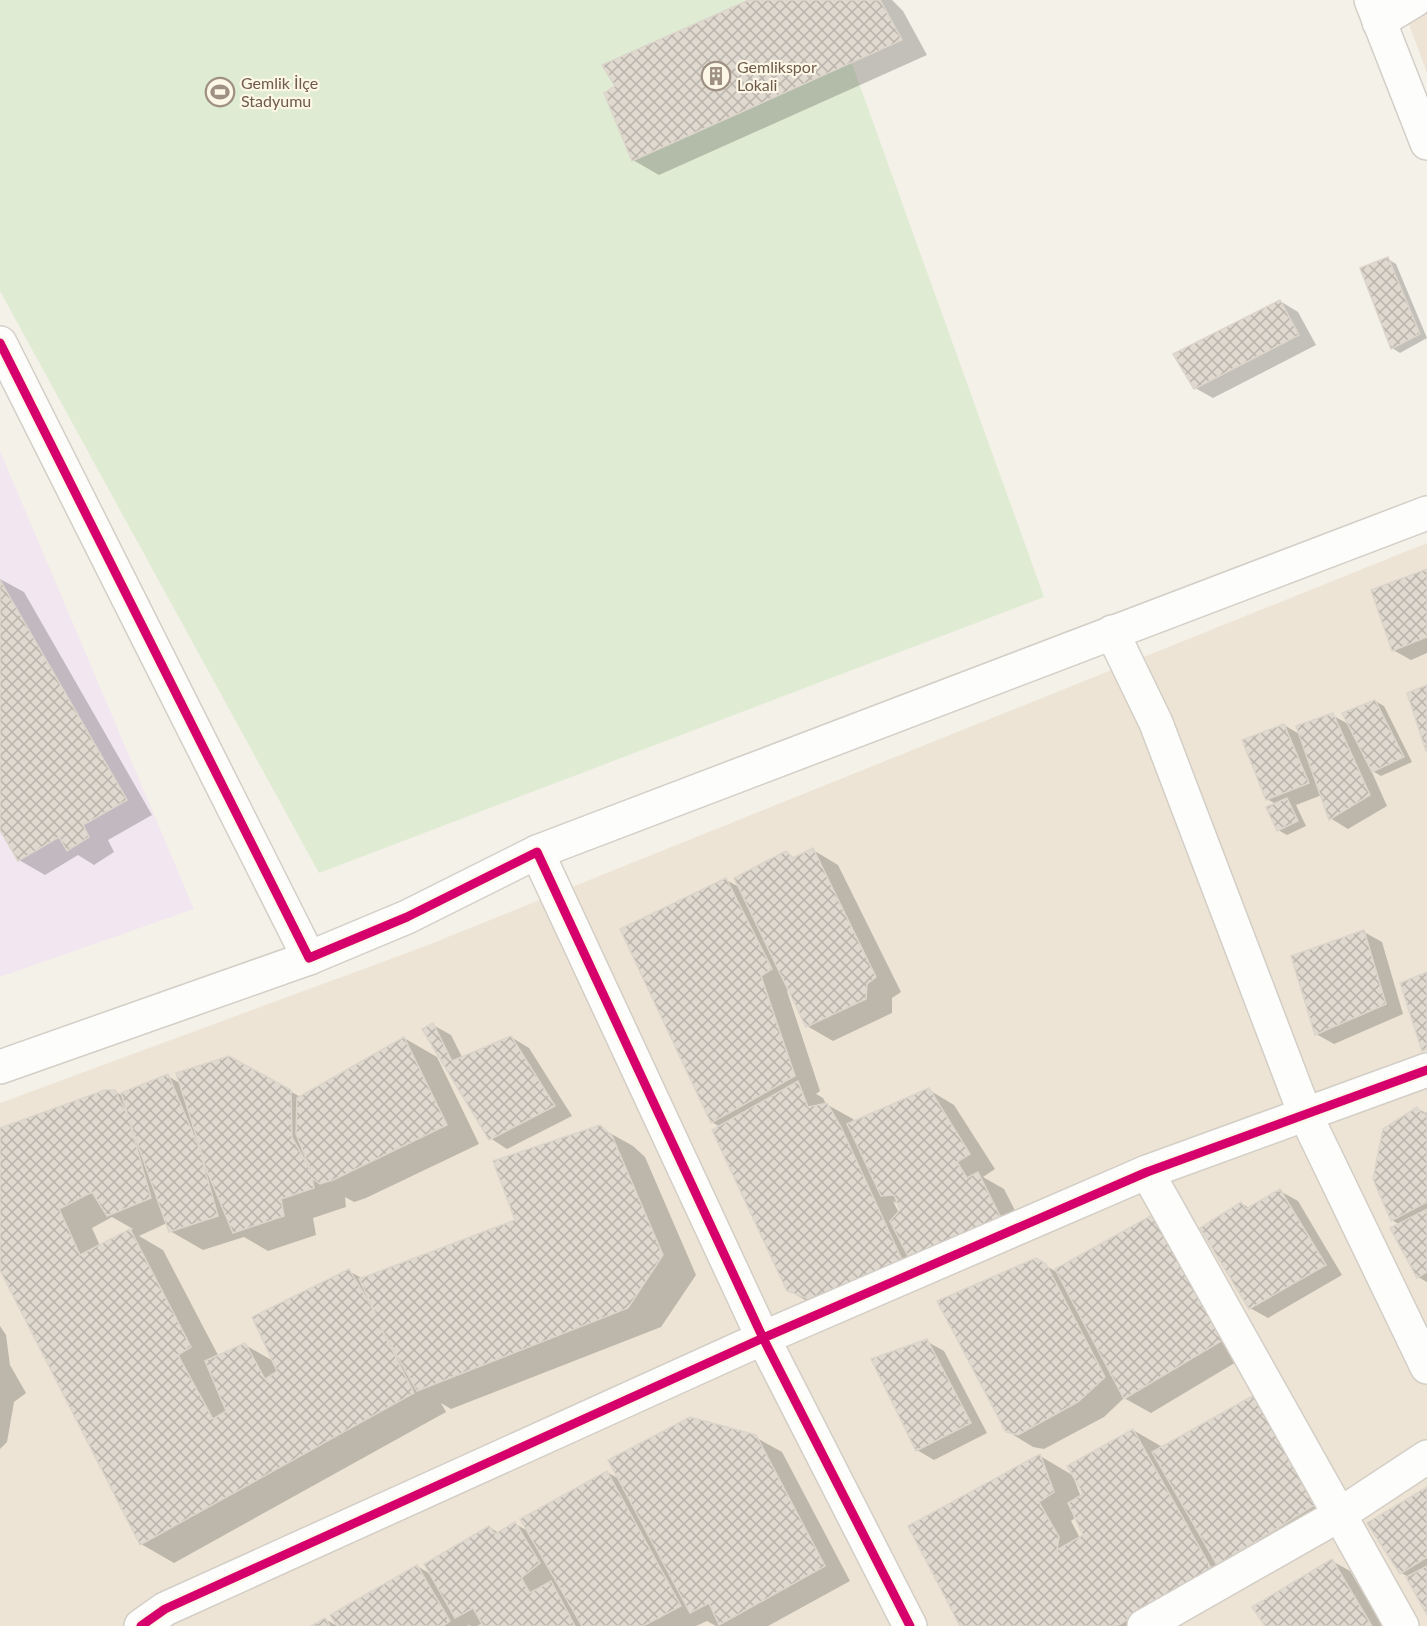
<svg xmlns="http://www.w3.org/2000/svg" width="1427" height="1626" viewBox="0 0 1427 1626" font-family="Lato,sans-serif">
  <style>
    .residential { fill: #ede4d5 }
    .education { fill: #f2e7f0 }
    .pitch { fill: #dfebd3 }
    .shadow { fill: #0003; fill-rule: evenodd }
    .building { fill: url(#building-cross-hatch); stroke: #dcd5cb; stroke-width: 1.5 }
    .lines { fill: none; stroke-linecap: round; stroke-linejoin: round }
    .minor-casing { stroke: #d3cec6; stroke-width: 36 }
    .tertiary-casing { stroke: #d3cec6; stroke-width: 36 }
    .minor { stroke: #fdfdfc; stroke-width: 33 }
    .tertiary { stroke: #fdfdfc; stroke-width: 33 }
    .cycleway-casing { stroke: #fdf7e7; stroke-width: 13 }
    .cycleway { stroke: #d6006c; stroke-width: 9 }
    .labels { text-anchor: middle; stroke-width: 4.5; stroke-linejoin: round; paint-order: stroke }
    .poi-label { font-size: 16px; fill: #6f5b4b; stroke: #fdf7e7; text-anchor: start }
  </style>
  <defs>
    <pattern id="building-cross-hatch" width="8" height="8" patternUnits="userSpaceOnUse" patternTransform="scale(1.5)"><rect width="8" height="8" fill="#e0d9d0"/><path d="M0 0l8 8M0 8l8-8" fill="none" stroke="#bab3ab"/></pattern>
  </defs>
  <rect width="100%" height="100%" fill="#f4f1e8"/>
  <g class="residential">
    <path d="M1400,0H1427V73Z"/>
    <path d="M1427,543V1626H0V1103L423,947Z"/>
  </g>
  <path class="education" d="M0,451L194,909L0,977Z"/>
  <path class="pitch" d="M0,0H829L1044,597L319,873L0,291Z"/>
  <g class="shadow">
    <path d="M753,0H892L903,11L927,55L659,175L633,160Z"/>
    <path d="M1388,259L1396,264L1427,338L1400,353L1392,348Z"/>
    <path d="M1280,301L1298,312L1316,345L1213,398L1195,388Z"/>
    <path d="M1427,570V653L1411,660L1393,650Z"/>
    <path d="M0,579L24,592L152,815L108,840L114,852L94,865L78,855L45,875L19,860L0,827Z"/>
    <path d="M1375,701L1384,706L1412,762L1381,776L1371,770L1387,806L1348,829L1330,818L1322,795L1296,805L1306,826L1287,835L1278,830L1276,804L1267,799L1284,725L1301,735L1332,715L1350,725Z"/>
    <path d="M813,850L838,865L901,992L892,998V1013L833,1041L807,1026L790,989L787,991L820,1091L816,1094L823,1098L826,1104L853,1119L855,1123L929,1090L954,1105L995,1169L983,1177L1004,1189L1026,1232L814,1305L788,1290L720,1127L712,1122L726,880L741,888L786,853L795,859ZM893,1201L900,1205L901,1210L899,1213Z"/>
    <path d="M1364,932L1382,942L1403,1014L1334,1044L1316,1034Z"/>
    <path d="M433,1025L451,1035L463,1059L511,1037L529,1048L572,1116L507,1149L490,1138Z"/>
    <path d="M404,1038L437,1057L479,1144L366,1198L354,1202L345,1197L346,1207L313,1218L316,1235L268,1251L244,1237L203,1250L170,1231L167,1223L139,1236L163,1250L219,1357L245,1345L275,1362L349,1271L363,1279L517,1221L599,1127L633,1146L645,1157L696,1275L661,1327L451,1409L441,1403L446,1412L174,1563L141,1544L0,1267V1130L114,1091L123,1096L168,1076L181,1084L290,1091L302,1098ZM112,1217L133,1229L100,1246L92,1228Z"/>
    <path d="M1417,1109L1427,1113V1282L1418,1277L1400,1225L1392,1220Z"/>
    <path d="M1280,1191L1298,1201L1342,1275L1268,1318L1250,1308L1241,1203L1249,1208Z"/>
    <path d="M1036,1260L1060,1274L1253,1352L1151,1413L1124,1398L1104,1417L1044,1449L1033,1447L1007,1431Z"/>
    <path d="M0,1326L6,1335L10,1365L26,1393L14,1402L7,1442L0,1449Z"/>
    <path d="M926,1341L944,1351L987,1433L934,1460L917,1450Z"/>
    <path d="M1280,1412L1340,1520L1243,1587L1180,1626H962L1040,1456L1074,1476L1133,1430L1164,1448ZM1076,1478L1085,1494L1081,1497L1074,1479ZM1076,1517L1085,1536L1080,1538L1071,1521Z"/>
    <path d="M755,1437L782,1452L850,1581L768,1626H716L707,1621L696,1626H471L467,1624L469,1626H339L417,1566L432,1575L489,1527L499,1533L515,1524L530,1532L607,1472L621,1480Z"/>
    <path d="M1427,1489V1612L1407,1576L1401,1573Z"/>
    <path d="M1332,1561L1350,1571L1383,1626H1267Z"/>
    <path d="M325,1619L337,1626H314Z"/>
  </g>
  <g class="building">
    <path d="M749,0H880L902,40L632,161L604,93L615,86L602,65Z"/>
    <path d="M1388,257L1420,334L1391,349L1360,268Z"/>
    <path d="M1280,300L1299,335L1194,389L1173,354Z"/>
    <path d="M1427,569V637L1392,651L1371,590Z"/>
    <path d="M0,580L127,800L83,825L89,837L67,851L59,837L18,861L0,830Z"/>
    <path d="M1427,685V750L1426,751L1407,693Z"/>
    <path d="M1375,700L1404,757L1372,772L1342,713Z"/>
    <path d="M1333,713L1370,795L1329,820L1296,726Z"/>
    <path d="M1284,724L1309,783L1266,800L1242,740Z"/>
    <path d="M1287,798L1298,821L1277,831L1266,807Z"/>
    <path d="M813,848L876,977L867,984L866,999L806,1027L734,878L786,851L793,858Z"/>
    <path d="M726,878L772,969L761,976L795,1076L711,1123L620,929Z"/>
    <path d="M1364,930L1386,1004L1315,1035L1291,956Z"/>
    <path d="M1427,972V1049L1422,1051L1400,983Z"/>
    <path d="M433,1023L452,1061L511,1036L555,1106L489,1140L422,1029Z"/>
    <path d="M404,1037L447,1125L333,1180L320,1184L312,1178L314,1188L281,1199L284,1216L233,1233L202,1159L218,1216L169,1232L129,1120L151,1198L107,1216L92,1192L59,1209L80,1255L130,1229L191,1347L178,1355L213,1419L226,1411L205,1361L245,1343L265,1379L277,1371L252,1317L349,1269L376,1314L359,1279L515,1220L493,1161L600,1125L612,1136L663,1255L628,1308L417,1391L380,1326L414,1393L140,1545L0,1270V1128L105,1090H115L128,1116L121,1093L168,1074L203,1157L176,1073L229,1056L291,1090L292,1137L311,1171L296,1134L297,1098Z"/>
    <path d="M798,1081L808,1107L827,1103L841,1127L903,1262L809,1299L787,1291L712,1130Z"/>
    <path d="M929,1088L970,1154L957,1162L967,1178L978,1172L1001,1218L909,1258L890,1221L900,1210L894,1195L881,1196L847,1124Z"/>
    <path d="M1417,1107L1422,1114L1427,1112V1202L1391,1221L1373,1179L1383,1129Z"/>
    <path d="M1280,1189L1326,1265L1249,1309L1200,1228L1241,1202L1246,1209Z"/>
    <path d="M1427,1209V1272L1417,1278L1390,1228Z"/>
    <path d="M1156,1213L1228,1337L1124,1399L1055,1269Z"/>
    <path d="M1036,1258L1046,1264L1105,1377L1078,1402L1018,1435L1006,1432L937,1301Z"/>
    <path d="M927,1339L971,1423L916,1451L871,1359Z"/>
    <path d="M1254,1395L1315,1505L1217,1565L1152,1452Z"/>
    <path d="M690,1417L756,1435L825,1566L719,1625L709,1603L690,1613L608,1460Z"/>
    <path d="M1133,1429L1211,1568L1117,1626H960L908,1526L1040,1454L1054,1492L1039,1502L1059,1537L1057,1550L1083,1535L1068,1503L1083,1494L1067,1466Z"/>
    <path d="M607,1471L681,1606L643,1626H582L520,1519Z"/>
    <path d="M1427,1487V1557L1400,1574L1367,1523Z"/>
    <path d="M515,1522L540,1563L521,1578L530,1593L551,1581L575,1626H478L482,1624L473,1608L455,1618L424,1564L489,1526L495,1534Z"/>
    <path d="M1332,1559L1372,1626H1265L1252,1607Z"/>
    <path d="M417,1565L450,1621L443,1626H337L330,1615Z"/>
    <path d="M1427,1566V1615L1406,1577Z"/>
    <path d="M325,1618L330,1626H311Z"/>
  </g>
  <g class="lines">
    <g class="minor-casing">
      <g id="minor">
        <path d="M1379,22L1415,0"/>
        <path d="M0,343L309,958L407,917L537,852L763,1338L165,1609L141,1626"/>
        <path d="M1112,632L1156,723L1305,1114L1427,1367"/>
        <path d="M537,852L1427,513"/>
        <path d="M0,1067L309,958"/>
        <path d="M1147,1172L1402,1626"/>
        <path d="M910,1626L763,1338L1147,1172L1427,1070"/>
        <path d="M1144,1626L1339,1515L1427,1457"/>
      </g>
    </g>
    <g class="tertiary-casing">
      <path id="tertiary" d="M1371,0L1427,143"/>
    </g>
    <use href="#minor" class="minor"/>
    <use href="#tertiary" class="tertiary"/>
    <g class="cycleway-casing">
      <g id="cycleway">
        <path d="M0,343L309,958L407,917L537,852L763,1338L165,1609L141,1626"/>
        <path d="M910,1626L763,1338L1147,1172L1427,1070"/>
      </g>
    </g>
    <use href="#cycleway" class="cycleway"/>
  </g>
  <defs>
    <g id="building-ring" transform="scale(1.5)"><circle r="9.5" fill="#fdf7e7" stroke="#9e9082" stroke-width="1.5"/><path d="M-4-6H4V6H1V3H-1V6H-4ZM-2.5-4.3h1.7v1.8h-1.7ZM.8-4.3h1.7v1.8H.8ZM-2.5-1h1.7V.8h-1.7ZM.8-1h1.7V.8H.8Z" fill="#9e9082"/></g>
    <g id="stadium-ring" transform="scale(1.5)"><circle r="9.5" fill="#fdf7e7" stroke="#9e9082" stroke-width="1.5"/><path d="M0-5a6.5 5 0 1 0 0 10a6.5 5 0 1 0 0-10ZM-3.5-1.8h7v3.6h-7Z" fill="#9e9082"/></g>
  </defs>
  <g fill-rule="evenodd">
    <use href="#building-ring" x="716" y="76"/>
    <use href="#stadium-ring" x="220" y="92"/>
  </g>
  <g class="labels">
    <g class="poi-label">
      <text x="737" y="73">Gemlikspor<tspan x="737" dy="18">Lokali</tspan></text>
      <text x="241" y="89">Gemlik İlçe<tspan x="241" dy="18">Stadyumu</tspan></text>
    </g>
  </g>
</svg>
